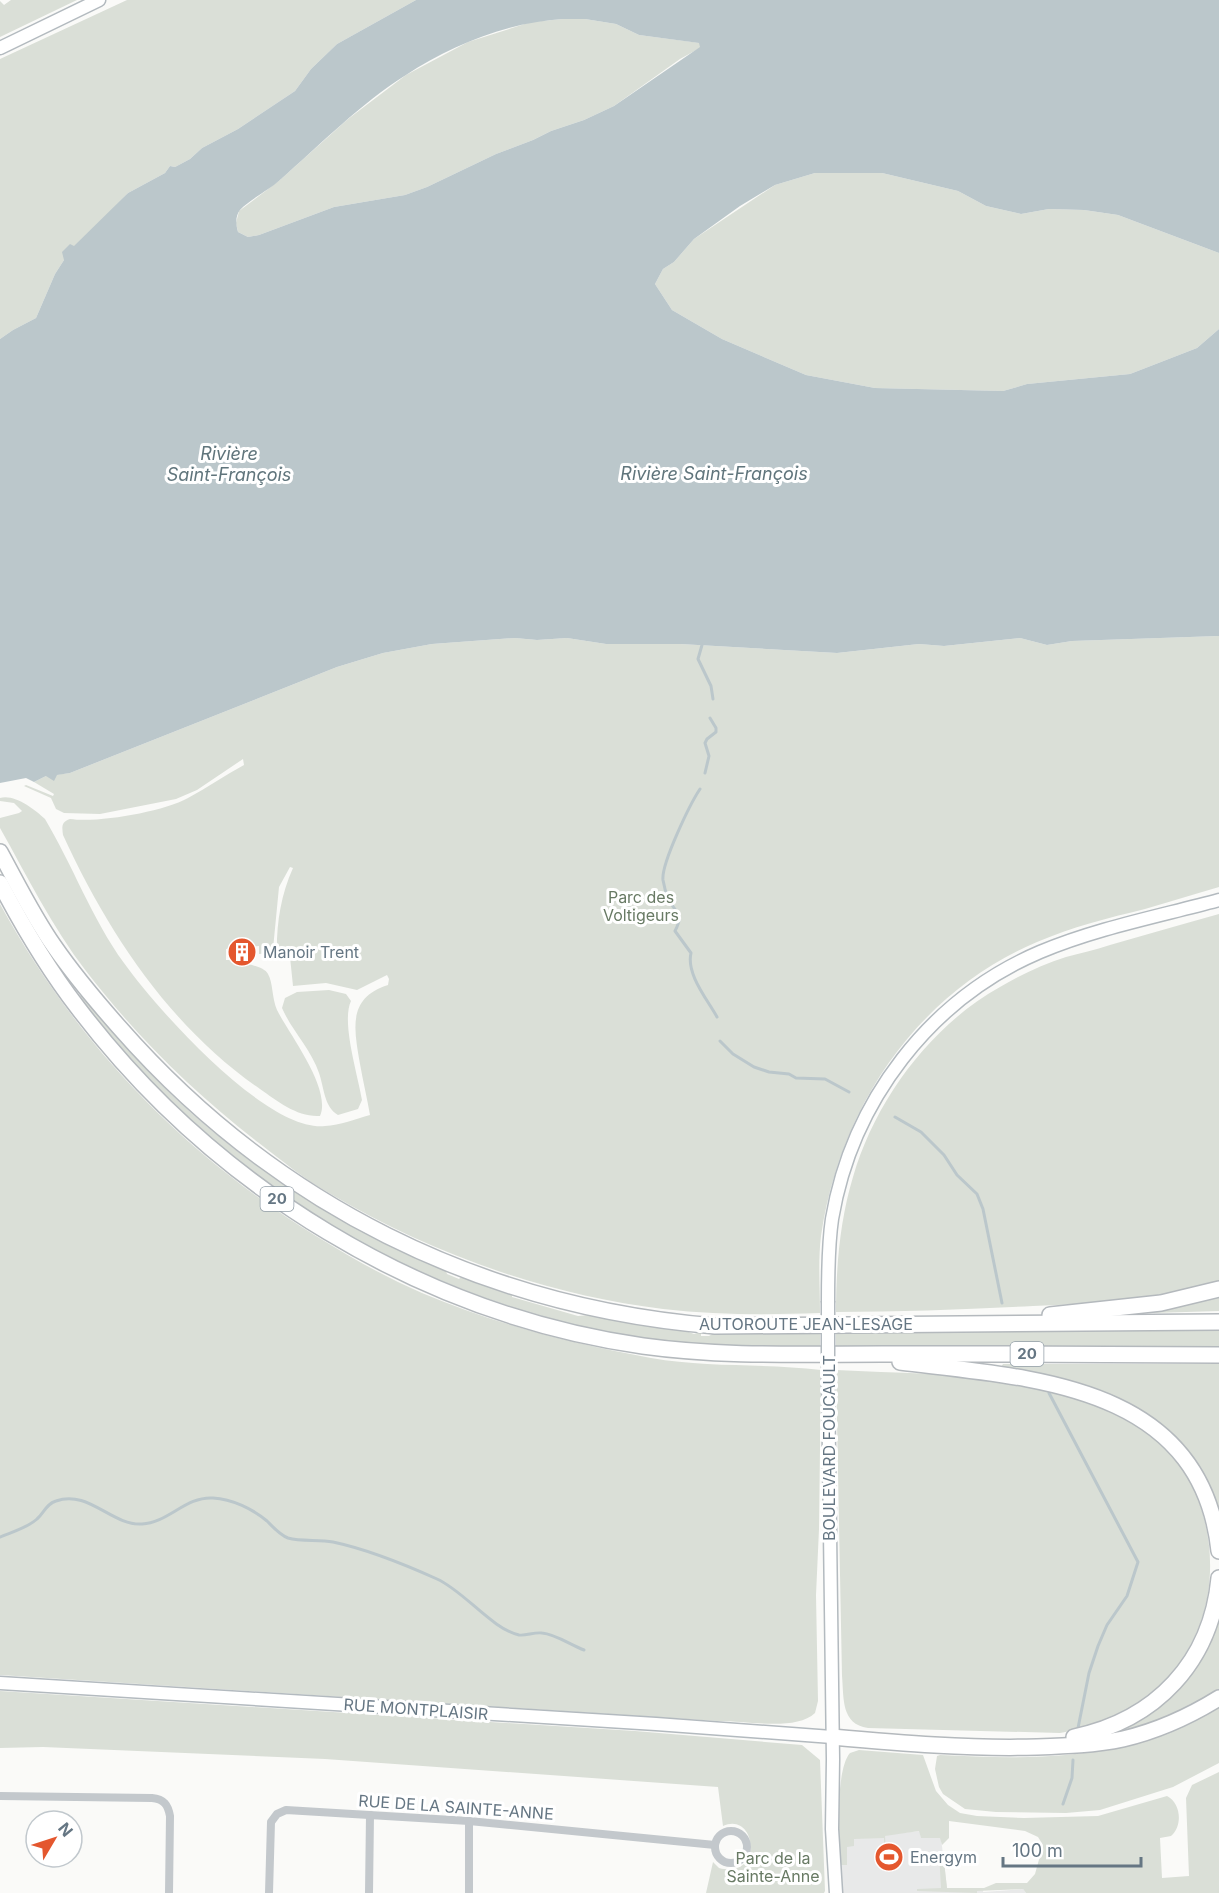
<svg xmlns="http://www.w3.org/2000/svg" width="1219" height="1893" viewBox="0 0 1219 1893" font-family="Inter,sans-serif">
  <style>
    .built { fill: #e8e9e9 }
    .green { fill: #dadfd7 }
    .water { fill: #bbc7cb; fill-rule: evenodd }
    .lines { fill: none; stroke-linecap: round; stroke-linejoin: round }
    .stream { stroke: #bbc7cb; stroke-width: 3 }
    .secondary-casing { stroke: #b3babf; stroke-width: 15 }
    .highway-casing { stroke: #b4b9bd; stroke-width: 18 }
    .street { stroke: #c3c8cc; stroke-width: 8 }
    .secondary { stroke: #fff; stroke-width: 12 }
    .highway { stroke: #fff; stroke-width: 15 }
    .secondary-bridge-casing { stroke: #b3babf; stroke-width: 15; stroke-linecap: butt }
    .secondary-bridge { stroke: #fff; stroke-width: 12 }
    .labels { text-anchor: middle; stroke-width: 6; stroke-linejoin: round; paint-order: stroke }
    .shield { fill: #fff; stroke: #939fa8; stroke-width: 1.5 }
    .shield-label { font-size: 15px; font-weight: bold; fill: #657683 }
    .park-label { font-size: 16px; fill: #687a64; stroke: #fff }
    .poi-label { font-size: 16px; fill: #657683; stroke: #fff; text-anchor: start }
    .street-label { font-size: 16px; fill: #657683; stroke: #fff }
    .water-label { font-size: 18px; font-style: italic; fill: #60757c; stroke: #fff }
  </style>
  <rect width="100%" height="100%" fill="#fafaf8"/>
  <path class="built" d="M920,1831L921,1838H941L947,1888H984L983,1892L1023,1889L1026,1893H842L839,1838L884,1836L891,1834Z"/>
  <g class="green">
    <path d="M11,0H77L0,37V1L4,5Z"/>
    <path d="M127,0H416L337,44L311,69L295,91L238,129L202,148L190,159L175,167L170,166L165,173L128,193L64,260L55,274L36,318L13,330L0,339V59Z"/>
    <path d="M563,19H585L616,24L639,35L700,43V48L680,59L614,106L584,120L551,131L533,140L496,154L427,187L405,195L334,207L259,235L248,237L238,232L236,223L239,211L280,180L348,119L406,75L468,42L531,22Z"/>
    <path d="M850,172L882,173L958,191L986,206L1021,214L1049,209L1084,210L1118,215L1219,253V329L1197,348L1130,374L1027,384L1003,391L875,388L806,375L722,339L672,310L655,284L663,269L674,262L694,239L775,185L815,173Z"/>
    <path d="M1219,636V887C1194,894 1170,902 1145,909C1108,918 1072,927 1037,942C916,994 840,1107 821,1236C818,1260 820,1288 820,1313C767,1315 716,1315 663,1309C546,1295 430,1253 329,1193C304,1179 281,1160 259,1143C194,1093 136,1036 86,971C52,927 27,876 0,828V818L19,813L22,811L14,803L0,801V798C15,794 34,809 45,819C73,866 92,919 124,963C157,1009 266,1132 325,1126C340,1125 356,1119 370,1115C367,1098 363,1081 360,1064C354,1029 347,998 388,985L389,979L387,975L357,990L326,983L293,986L290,957L277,958C276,927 280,897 293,868L290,867L279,887L273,949L271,953L259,954V946L226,949V960H246L247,964C253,965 265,968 268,974C273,982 272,999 277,1010C289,1034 332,1089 320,1116H317C296,1116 277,1101 260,1089C170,1027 108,933 63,835C62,827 61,822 70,819C99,823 162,812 188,798C207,788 225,775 244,765L243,759L197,790L176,799L100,814L64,813L56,809L51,798L24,786L26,785L53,796L54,794L34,782L46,776L70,773L337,667L383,653L432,644L515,638L537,640L567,638L606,644H680L837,653L919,644L944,646L1020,638L1047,645L1072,641Z"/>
    <path d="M0,904C76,1043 182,1153 316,1236C350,1257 385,1277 422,1293C495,1324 573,1344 651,1358C707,1368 765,1363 821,1370L819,1529L816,1595L818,1701L815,1713C795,1732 744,1720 717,1721L0,1675Z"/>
    <path d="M1219,914V1281C1161,1302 1095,1303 1033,1306C968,1309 902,1312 836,1312C836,1267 840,1220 853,1177C875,1101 930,1026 1000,987C1020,975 1044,964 1066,957C1080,953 1095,950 1110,945C1146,935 1182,924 1219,914Z"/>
    <path d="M329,990L346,994L351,1001C341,1022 358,1075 362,1100L358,1109L338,1115C324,1107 324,1087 319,1073C311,1049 292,1031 282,1008L285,998L297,992Z"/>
    <path d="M82,995C111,1029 141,1065 174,1097C253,1172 345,1229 446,1271L447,1274L459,1279L462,1276L512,1294V1297L578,1316L589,1315L686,1331L694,1334L701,1332V1336H709L714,1333H820V1346C770,1347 716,1347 667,1341C484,1320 303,1231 172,1103C138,1070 109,1034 79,997Z"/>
    <path d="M1219,1294V1311L1153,1313V1310Z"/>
    <path d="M1219,1330V1346L836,1347V1333Z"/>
    <path d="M1003,1364H1219V1522L1154,1422L1000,1369Z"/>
    <path d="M836,1370C929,1375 1033,1371 1118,1414C1136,1424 1154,1437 1169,1451C1178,1460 1186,1474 1192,1485C1219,1543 1217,1612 1178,1665C1167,1680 1150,1701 1133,1710C1114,1721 1082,1729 1060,1733L868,1728C841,1724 844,1699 842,1676Z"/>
    <path d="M1219,1604V1691L1156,1725L1099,1738L1159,1704Z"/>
    <path d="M0,1691L635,1731L802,1745L820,1760L825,1891L824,1893H706L713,1862L719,1868C764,1880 757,1811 723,1826L718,1787L325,1759L43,1747L0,1748Z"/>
    <path d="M1219,1706V1763L1173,1787L1100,1810L1066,1813L996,1812L965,1809L943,1794L939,1787L935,1769L937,1756L940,1755C1039,1760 1132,1761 1219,1706Z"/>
    <path d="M859,1750L923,1755L936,1791L948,1805L960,1813L977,1816L1024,1818L1098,1816L1167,1796C1181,1803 1183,1826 1171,1836L1160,1838L1162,1878L1189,1876L1186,1798L1192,1785L1219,1772V1893H1026L1023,1889L977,1891V1893L917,1891V1889L941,1888L939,1853L943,1852L947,1888H984L996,1883H1027L1035,1874L1043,1845L1038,1837L1025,1831L949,1821V1838L942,1845L940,1838H921L919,1831L885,1836L886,1851H884V1838L854,1839V1846L847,1847V1865H840C839,1841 835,1770 850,1753Z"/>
  </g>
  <path class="water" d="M416,0H1219V253L1118,215L1084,210L1049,209L1021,214L986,206L958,191L882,173H815L775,185L740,206L694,239L674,262L663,269L655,284L672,310L722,339L806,375L875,388L1003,391L1027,384L1130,374L1197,348L1219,329V636L1072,641L1047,645L1020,638L944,646L919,644L837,653L680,644H606L567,638L537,640L515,638L432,644L383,653L337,667L70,773L57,775L54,781L46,776L34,782L26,778L0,783V339L13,330L36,318L55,274L64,260L62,252L70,244L74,246L128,193L165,173L170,166L175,167L190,159L202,148L238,129L295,91L311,69L337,44ZM563,19H585L616,24L639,35L699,43L700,47L614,106L584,120L551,131L533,140L496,154L427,187L405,195L334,207L259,235L248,237L238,232C236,225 235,216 240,210C249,200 269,190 280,180C321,144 360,104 406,75C451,45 509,22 563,19Z"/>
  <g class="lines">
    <g class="stream">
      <path d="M702,645L698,659L711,686L713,699"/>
      <path d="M705,773L709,756L705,743L707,739L716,732V728L710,718"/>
      <path d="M700,789C690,804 661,864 663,880C664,886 666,893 668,898C675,914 685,912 675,931L691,953C686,974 707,999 717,1017"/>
      <path d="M720,1041L733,1054L754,1067L769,1072L789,1074L796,1078L825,1079L849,1092"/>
      <path d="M895,1117L921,1132L944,1155L957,1175L977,1194L983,1209L1002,1303"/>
      <path d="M1049,1393L1138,1562L1127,1596L1107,1625L1098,1646L1089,1673L1078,1728"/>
      <path d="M0,1537C12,1532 27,1528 37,1519C44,1513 46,1504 56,1501C88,1489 112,1526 142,1524C168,1523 186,1496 213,1498C232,1499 253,1509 267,1521C273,1527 280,1535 288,1538C302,1542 319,1539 333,1542C366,1549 406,1565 437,1579C464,1591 492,1629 519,1635C526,1636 534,1632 542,1633C555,1634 571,1645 584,1650"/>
      <path d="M1063,1804L1072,1778L1073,1760"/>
    </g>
    <g class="secondary-casing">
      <g id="secondary">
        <path d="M0,48L99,0"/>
        <path d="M828,1301C828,1274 828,1246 832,1219C852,1101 930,999 1040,952C1097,928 1160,916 1219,900"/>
        <path d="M828,1380L833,1759L832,1829L836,1893"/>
        <path d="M0,1683L656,1724L832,1737"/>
      </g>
    </g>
    <g class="highway-casing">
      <g id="highway">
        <path d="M0,852C17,883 33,916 54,946C74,975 96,1001 119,1027C274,1204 481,1307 715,1326L1219,1322"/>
        <path d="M0,883C23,927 48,969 78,1008C214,1187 420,1314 643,1346C722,1357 803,1354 882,1354C994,1354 1107,1354 1219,1355"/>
        <path d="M1050,1315L1161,1303L1219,1289"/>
        <path d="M900,1362C1030,1378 1201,1383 1219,1551"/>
        <path d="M832,1737C900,1743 969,1749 1037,1747C1066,1746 1095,1745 1123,1739C1157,1731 1190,1716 1219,1698"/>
        <path d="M1074,1737C1156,1720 1211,1662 1219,1578"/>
      </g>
    </g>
    <g class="street">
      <path d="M0,1796L152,1798C164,1799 168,1805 170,1816L169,1893"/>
      <circle cx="731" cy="1847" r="16"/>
      <path d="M269,1893L271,1822L277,1814L286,1810L469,1821L715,1845"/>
      <path d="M369,1893L370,1815"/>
      <path d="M469,1893V1821"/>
    </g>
    <use href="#secondary" class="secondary"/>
    <use href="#highway" class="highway"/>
    <g class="secondary-bridge-casing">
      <path id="secondary-bridge" d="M828,1301V1380"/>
    </g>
    <use href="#secondary-bridge" class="secondary-bridge"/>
  </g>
  <defs>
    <g id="building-disc" transform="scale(1.5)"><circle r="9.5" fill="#e4572e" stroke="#fff"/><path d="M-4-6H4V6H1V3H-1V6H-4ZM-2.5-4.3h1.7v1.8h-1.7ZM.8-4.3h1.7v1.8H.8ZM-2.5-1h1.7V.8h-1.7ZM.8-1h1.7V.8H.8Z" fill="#fff"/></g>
    <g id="stadium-disc" transform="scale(1.5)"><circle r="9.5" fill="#e4572e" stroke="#fff"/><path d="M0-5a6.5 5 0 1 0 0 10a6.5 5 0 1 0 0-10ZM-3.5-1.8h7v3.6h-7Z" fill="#fff"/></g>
  </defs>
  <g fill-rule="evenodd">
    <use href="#building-disc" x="242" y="952"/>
    <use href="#stadium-disc" x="889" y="1857"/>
  </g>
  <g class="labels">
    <g class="shield">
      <rect x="260.5" y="1187" width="33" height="24" rx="4.5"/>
      <rect x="1010.5" y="1342" width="33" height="24" rx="4.5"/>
    </g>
    <g class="shield-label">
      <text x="277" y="1204">20</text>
      <text x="1027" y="1359">20</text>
    </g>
    <g class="park-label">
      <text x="641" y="903">Parc des<tspan x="641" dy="18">Voltigeurs</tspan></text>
      <text x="773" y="1864">Parc de la<tspan x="773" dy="18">Sainte-Anne</tspan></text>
    </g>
    <g class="poi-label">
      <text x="263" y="958">Manoir Trent</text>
      <text x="910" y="1863">Energym</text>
    </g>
    <g class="street-label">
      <text x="806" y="1330">AUTOROUTE JEAN-LESAGE</text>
      <text transform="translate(829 1448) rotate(-90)" y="6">BOULEVARD FOUCAULT</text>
      <text transform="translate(416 1709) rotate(4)" y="6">RUE MONTPLAISIR</text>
      <text transform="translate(456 1807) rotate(4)" y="6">RUE DE LA SAINTE-ANNE</text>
    </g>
    <g class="water-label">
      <text x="229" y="460">Rivière<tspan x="229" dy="21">Saint-François</tspan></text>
      <text x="714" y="480">Rivière Saint-François</text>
    </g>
  </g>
  <g transform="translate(54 1839) rotate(51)"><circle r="28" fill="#ffffff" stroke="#c1c8cd" stroke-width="1.5"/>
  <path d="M0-4.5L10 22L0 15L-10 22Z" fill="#e4572e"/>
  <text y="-9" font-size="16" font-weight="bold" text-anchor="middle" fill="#657683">N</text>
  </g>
  <path d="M1003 1857v9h138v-9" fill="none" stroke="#657683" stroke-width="3"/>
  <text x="1012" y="1857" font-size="18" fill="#657683" stroke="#ffffff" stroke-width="4.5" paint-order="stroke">100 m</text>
</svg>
